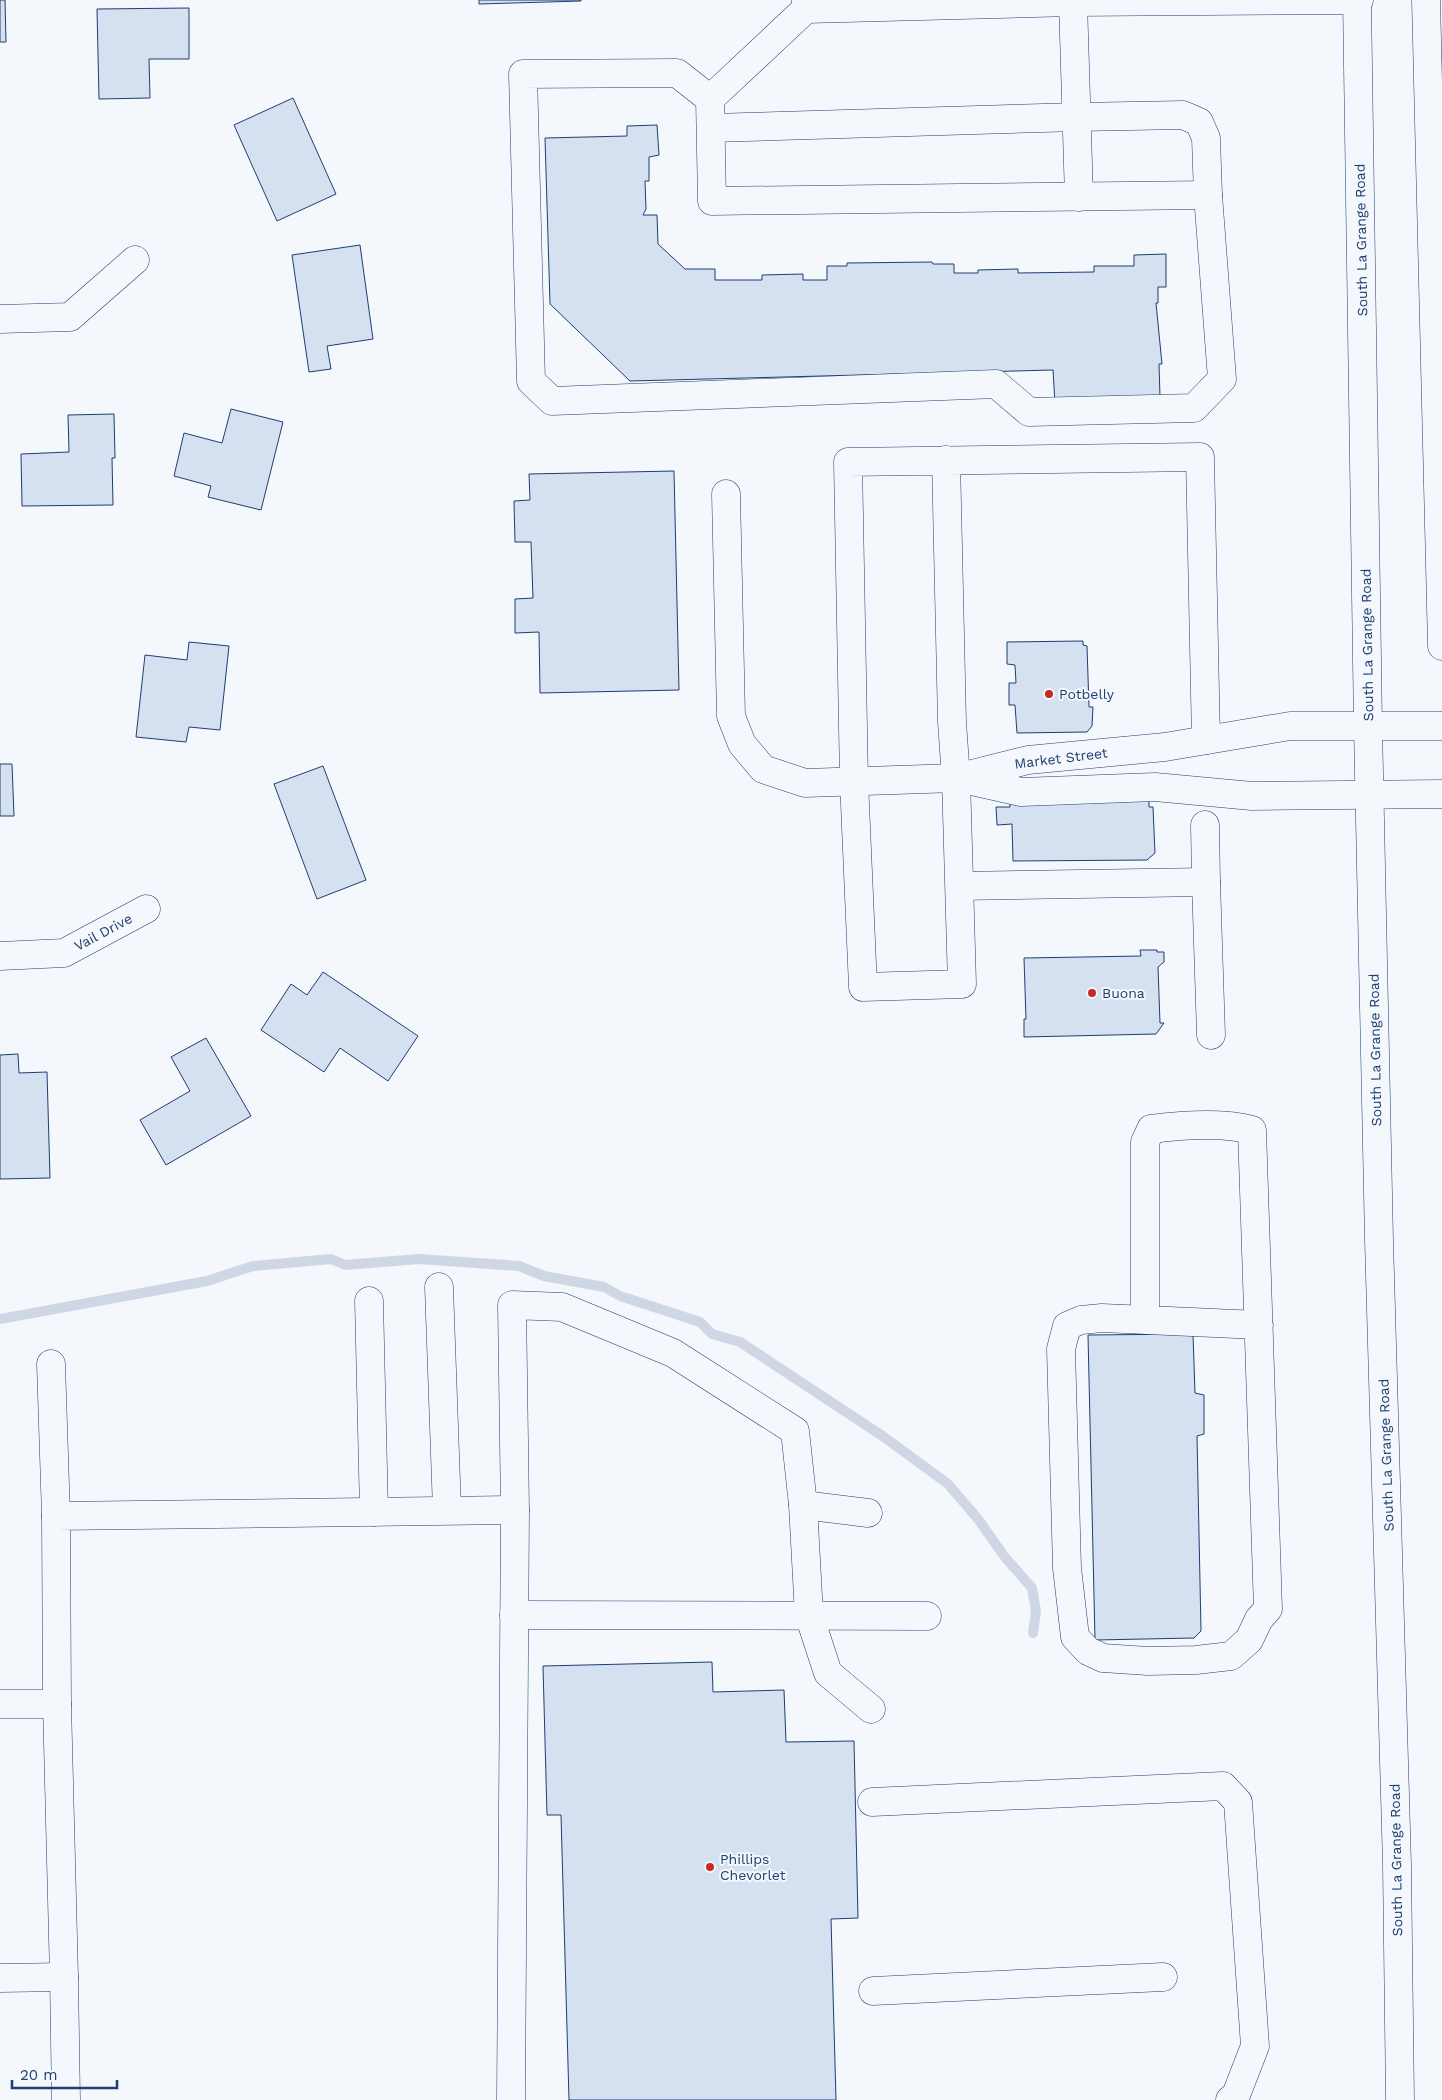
<svg xmlns="http://www.w3.org/2000/svg" width="1442" height="2100" viewBox="0 0 1442 2100" font-family="'Work Sans',sans-serif">
  <style>
    .lines { fill: none; stroke-linecap: round; stroke-linejoin: round }
    .stream { stroke: #cfd7e4; stroke-width: 10 }
    .building { fill: #d5e0f0; stroke: #1d3f73 }
    .minor-casing { stroke: #1d3f73; stroke-width: 29 }
    .major-casing { stroke: #1d3f73; stroke-width: 29 }
    .minor { stroke: #f4f7fb; stroke-width: 28 }
    .major { stroke: #f4f7fb; stroke-width: 28 }
    .poi-dot { fill: #c62828; stroke: #f4f7fb; stroke-width: 2 }
    .labels { text-anchor: middle; stroke-width: 4; stroke-linejoin: round; paint-order: stroke }
    .street-label { font-size: 14px; fill: #1d3f73; stroke: #f4f7fb }
    .poi-label { font-size: 14px; fill: #1d3f73; stroke: #f4f7fb; text-anchor: start }
  </style>
  <rect width="100%" height="100%" fill="#f4f7fb"/>
  <g class="lines">
    <path class="stream" d="M0,1319L207,1281L253,1266L331,1259L345,1265L419,1259L519,1266L544,1276L604,1287L620,1296L700,1322L712,1334L740,1342L884,1437L948,1484L978,1519L1004,1556L1032,1588L1036,1611L1033,1633"/>
  </g>
  <g class="building">
    <path d="M0,0H5L6,42H0Z"/>
    <path d="M479,0H581V1L479,4Z"/>
    <path d="M189,8V59H149L150,98L99,99L97,9Z"/>
    <path d="M293,98L336,194L277,221L234,125Z"/>
    <path d="M657,125L659,155L649,157V181H645L646,209L643,215H657L658,244L685,269H715V280H762V275L803,274V280H827V266H847V263L932,262L933,264H954V273H978V270L1018,269V273L1094,272V266H1134V255L1166,254V287H1158V303H1156L1162,364H1159L1160,397L1055,404L1053,370L630,381L550,304L545,138L627,136V126Z"/>
    <path d="M360,245L373,339L327,346L331,369L309,372L292,255Z"/>
    <path d="M231,409L283,422L261,510L208,497L211,486L174,476L184,433L222,443Z"/>
    <path d="M114,414L115,458H112L113,505L22,506L21,454L69,452L68,415Z"/>
    <path d="M674,471L679,690L540,693L539,632L515,633V599L533,598L531,542H515L514,501L530,500L529,474Z"/>
    <path d="M1083,641V645L1087,646L1089,707H1093L1092,726L1087,732L1017,733L1015,705H1009V683H1016L1015,665L1007,664V642Z"/>
    <path d="M189,642L229,646L220,730L189,727L186,742L136,737L145,655L187,660Z"/>
    <path d="M0,764H12L14,816H0Z"/>
    <path d="M323,766L366,880L317,899L274,784Z"/>
    <path d="M1149,799V807H1153L1155,853L1147,860L1013,861L1012,824L997,825L996,807H1010V803Z"/>
    <path d="M1140,950H1157V952H1164V962L1158,967L1160,1023H1164L1156,1034L1024,1037V1019H1026L1024,958L1141,956Z"/>
    <path d="M323,972L418,1036L388,1081L340,1048L324,1072L261,1030L291,984L307,995Z"/>
    <path d="M206,1038L251,1116L166,1165L140,1120L190,1091L171,1057Z"/>
    <path d="M18,1054L19,1073L47,1072L50,1178L0,1179V1055Z"/>
    <path d="M1193,1334L1195,1393L1204,1395V1434L1197,1436L1201,1631L1194,1638L1095,1640L1088,1335Z"/>
    <path d="M712,1662L713,1692L784,1690L786,1742L854,1741L858,1918L831,1919L836,2100H569L561,1815H547L543,1666Z"/>
  </g>
  <g class="lines">
    <g class="minor-casing">
      <g id="minor">
        <path d="M806,0V9L1073,2L1359,0"/>
        <path d="M1073,2L1079,197"/>
        <path d="M710,99L677,73L523,74L531,381L552,401L996,384L1029,412L1194,408L1222,379L1208,195L712,201L710,99L806,9"/>
        <path d="M711,128L1077,117L1183,115L1199,122L1206,138L1208,195"/>
        <path d="M0,319L70,317L135,260"/>
        <path d="M946,460L952,722L956,778L962,984L863,987L854,781L848,462L1200,457L1206,740"/>
        <path d="M726,494L731,716L742,744L763,769L805,783L956,778L1028,760L1165,747L1290,726H1442"/>
        <path d="M963,779L1021,792L1155,787L1252,796L1442,794"/>
        <path d="M1205,825L1206,882"/>
        <path d="M960,886L1206,882L1211,1035"/>
        <path d="M0,956L64,953L146,909"/>
        <path d="M439,1287L447,1510"/>
        <path d="M369,1301L374,1512"/>
        <path d="M1145,1320V1142L1151,1129C1182,1125 1222,1122 1252,1130L1268,1609L1259,1619L1249,1640L1231,1656L1196,1660L1148,1661L1103,1658L1088,1651L1075,1637L1067,1568L1061,1349L1067,1326L1081,1320L1102,1318L1259,1325"/>
        <path d="M51,1364L56,1516"/>
        <path d="M803,1505L868,1513"/>
        <path d="M514,1615L927,1616"/>
        <path d="M0,1704H57L56,1516L515,1510"/>
        <path d="M57,1704L64,1977"/>
        <path d="M872,1802L1223,1786L1238,1802L1255,2046L1236,2095L1230,2100"/>
        <path d="M0,1978L64,1977L66,2100"/>
        <path d="M873,1991L1163,1977"/>
        <path d="M511,2100L515,1510L512,1305L562,1307L673,1353L795,1431L803,1505L809,1615L828,1673L871,1709"/>
      </g>
    </g>
    <g class="major-casing">
      <g id="major">
        <path d="M1357,0L1368,726L1379,1240L1397,1865L1400,2100"/>
        <path d="M1426,0L1442,646"/>
      </g>
    </g>
    <use href="#minor" class="minor"/>
    <use href="#major" class="major"/>
  </g>
  <g class="poi-dot">
    <circle cx="1049" cy="694" r="5"/>
    <circle cx="1092" cy="993" r="5"/>
    <circle cx="710" cy="1867" r="5"/>
  </g>
  <g class="labels">
    <g class="street-label">
      <text transform="translate(1361 240) rotate(-91)" y="5">South La Grange Road</text>
      <text transform="translate(1367 645) rotate(-91)" y="5">South La Grange Road</text>
      <text transform="translate(1061 758) rotate(-7)" y="5">Market Street</text>
      <text transform="translate(103 932) rotate(-28)" y="5">Vail Drive</text>
      <text transform="translate(1375 1050) rotate(-91)" y="5">South La Grange Road</text>
      <text transform="translate(1386 1455) rotate(-92)" y="5">South La Grange Road</text>
      <text transform="translate(1396 1860) rotate(-91)" y="5">South La Grange Road</text>
    </g>
    <g class="poi-label">
      <text x="1059" y="699">Potbelly</text>
      <text x="1102" y="998">Buona</text>
      <text x="720" y="1864">Phillips<tspan x="720" dy="16">Chevorlet</tspan></text>
    </g>
  </g>
  <path d="M12 2080v8h105v-8" fill="none" stroke="#1d3f73" stroke-width="2.5"/>
  <text x="20" y="2080" font-size="15" fill="#1d3f73" stroke="#f4f7fb" stroke-width="4" paint-order="stroke">20 m</text>
</svg>
